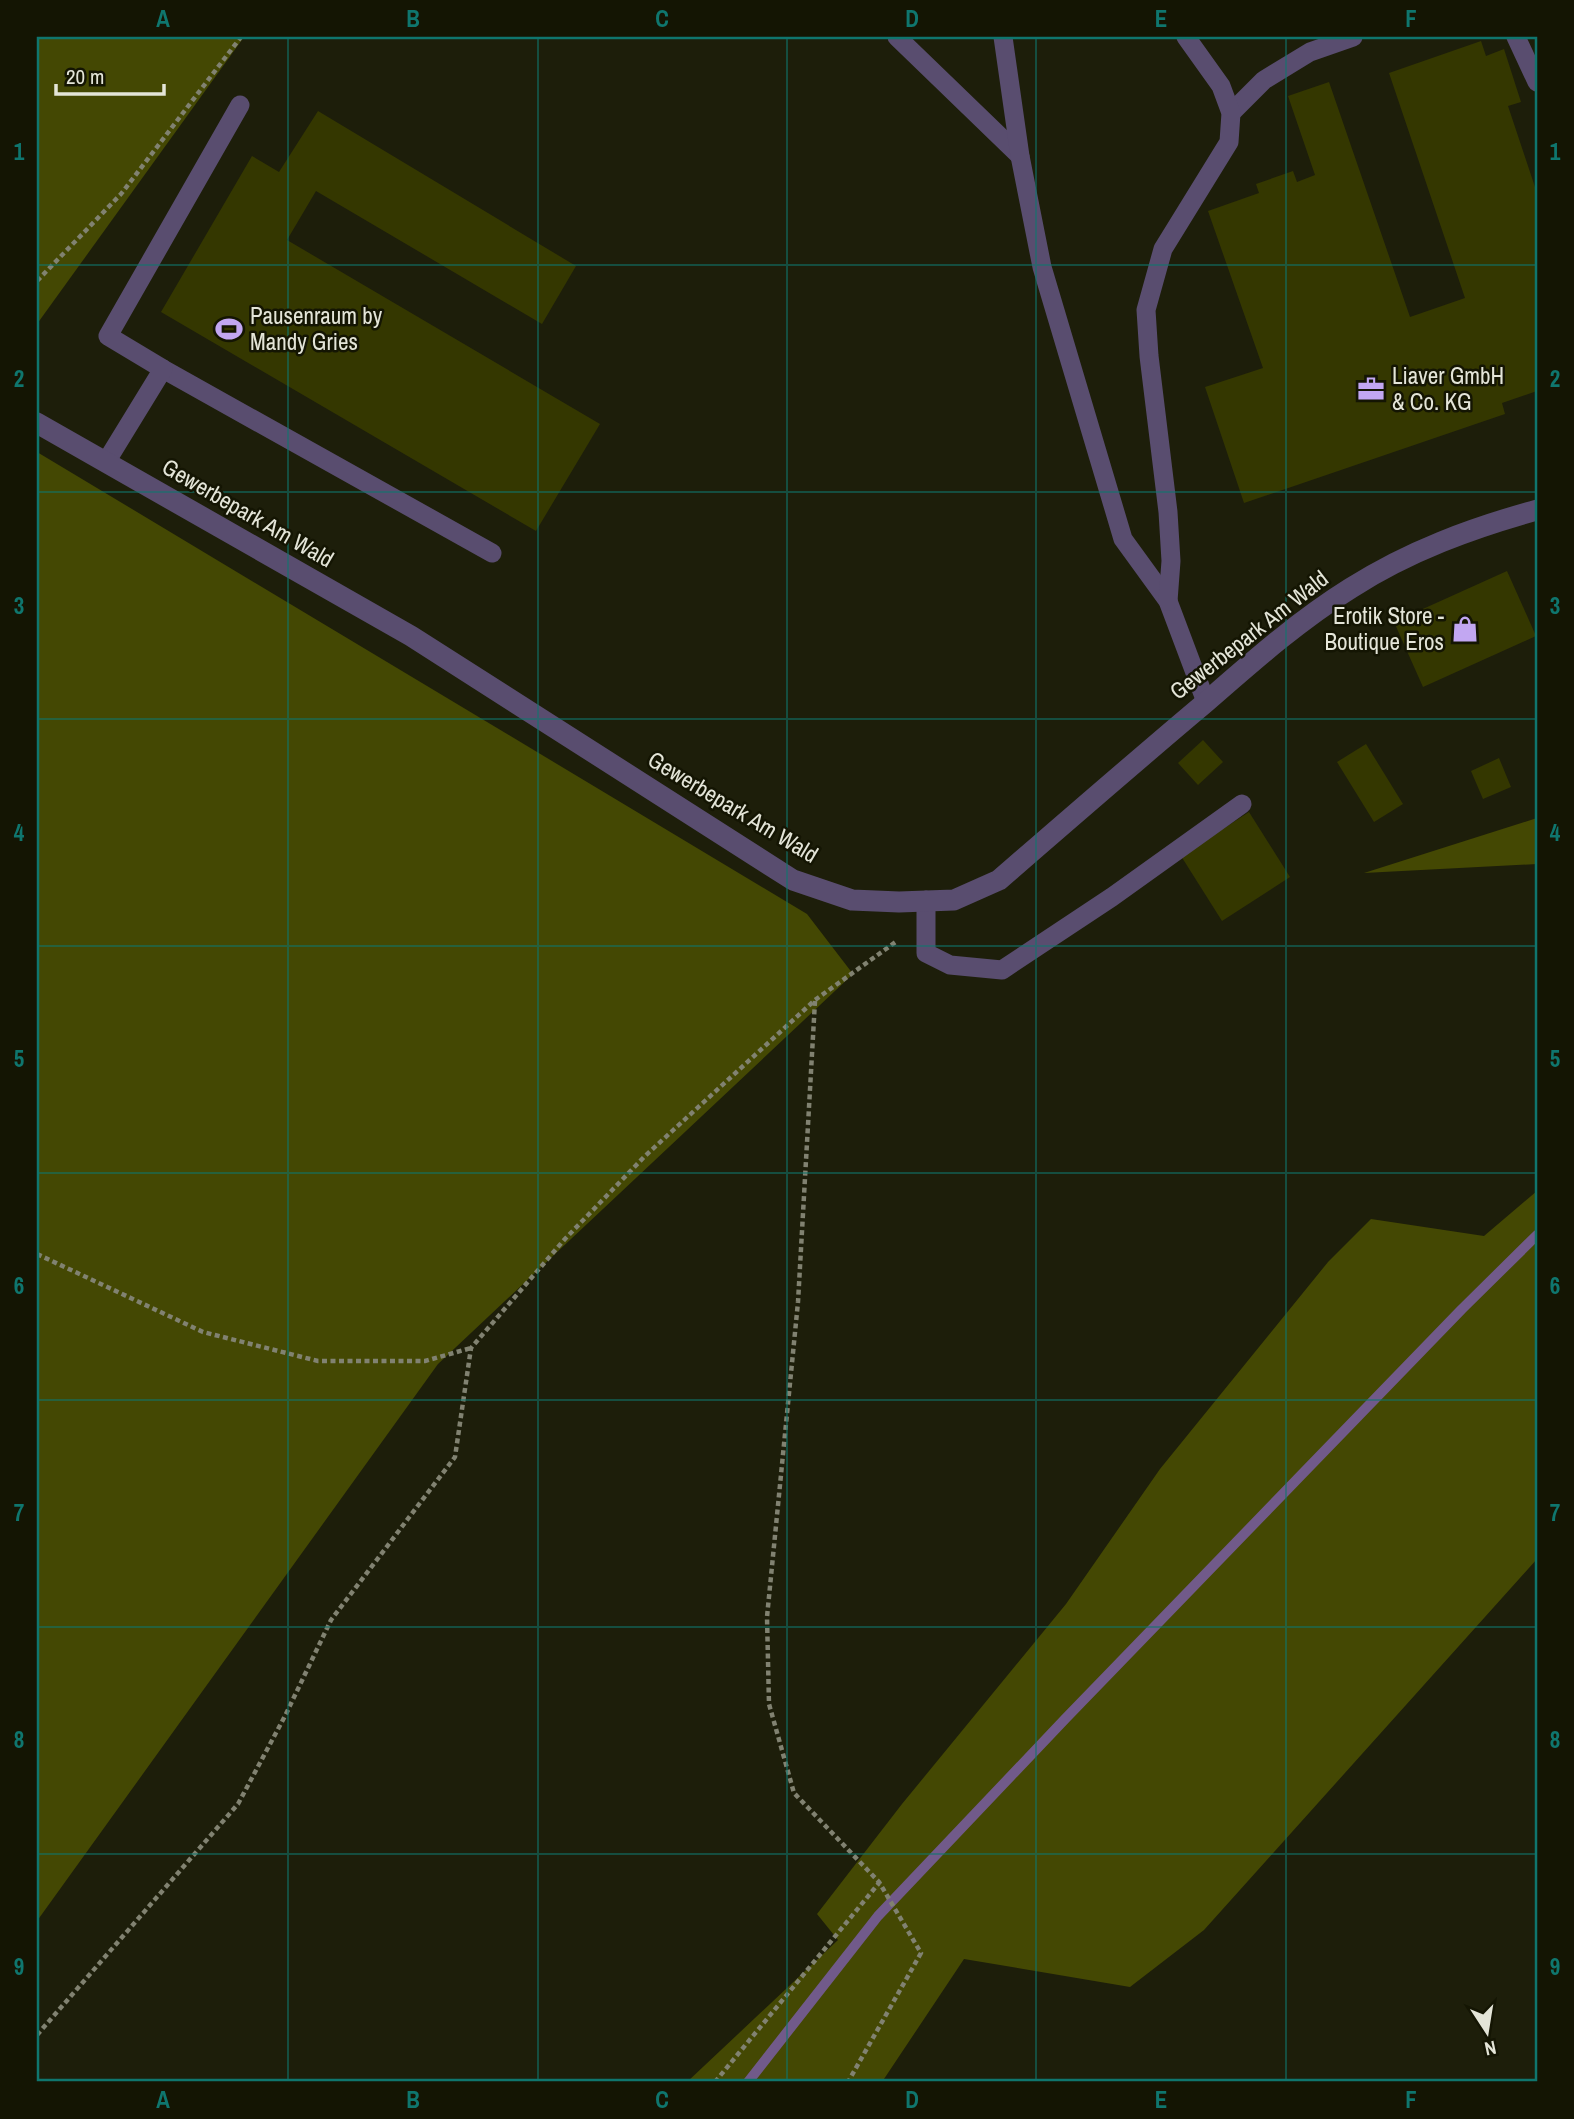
<svg xmlns="http://www.w3.org/2000/svg" width="1574" height="2119" viewBox="0 0 1574 2119" font-family="'Archivo Narrow',sans-serif">
  <style>
    .green { fill: #444803 }
    .lines { fill: none; stroke-linecap: round; stroke-linejoin: round }
    .stream { stroke: #715a8a; stroke-width: 10 }
    .building { fill: #343700 }
    .path { stroke: #818271; stroke-width: 4.5; stroke-dasharray: 5 3.5; stroke-linecap: butt }
    .lane { stroke: #594d6f; stroke-width: 19 }
    .street { stroke: #594d6f; stroke-width: 21 }
    .grid { fill: none; stroke: #0f766e; stroke-width: 2; stroke-opacity: 0.55 }
    .labels { text-anchor: middle; stroke-width: 5; stroke-linejoin: round; paint-order: stroke }
    .poi-label { font-size: 23px; fill: #e4e5d8; stroke: #141503; text-anchor: start }
    .street-label { font-size: 23px; fill: #e4e5d8; stroke: #141503 }
    .neatline { fill: none; stroke: #0f766e; stroke-width: 2.5 }
    .grid-label { font-size: 23px; text-anchor: middle; font-weight: bold; fill: #0f766e }
  </style>
  <rect width="100%" height="100%" fill="#1d1e0a"/>
  <g class="green">
    <path d="M37,37H244L37,324Z"/>
    <path d="M37,452L807,914L853,974L438,1364L37,1921Z"/>
    <path d="M1537,818V864L1364,873Z"/>
    <path d="M1537,1191V1559L1204,1930L1130,1987L964,1959L882,2082H687L838,1940L817,1914L902,1804L1066,1604L1160,1469L1328,1262L1371,1219L1484,1236Z"/>
  </g>
  <g class="lines">
    <path class="stream" d="M748,2082L878,1916L1066,1718L1462,1309L1537,1235"/>
  </g>
  <g class="building">
    <path d="M1481,41L1486,56L1504,49L1521,102L1508,106L1537,193V391L1502,403L1505,414L1244,503L1205,387L1263,368L1208,211L1259,193L1256,184L1293,171L1297,182L1315,175L1288,96L1329,82L1410,317L1465,298L1389,73Z"/>
    <path d="M318,111L576,266L542,324L316,191L287,240L600,424L536,531L161,312L252,156L279,172Z"/>
    <path d="M1507,571L1536,636L1423,687L1394,622Z"/>
    <path d="M1203,740L1223,762L1198,785L1178,763Z"/>
    <path d="M1366,744L1403,804L1374,822L1337,762Z"/>
    <path d="M1499,758L1511,787L1483,799L1471,771Z"/>
    <path d="M1249,812L1290,877L1222,921L1181,856Z"/>
  </g>
  <g class="lines">
    <g class="path">
      <path d="M37,281L121,194L241,37"/>
      <path d="M815,1001L798,1302L767,1617L769,1704L794,1793L879,1882L921,1953L848,2082"/>
      <path d="M37,1254L203,1332L318,1361H425L471,1348"/>
      <path d="M37,2035L238,1804L285,1716L331,1620L455,1457L471,1348L564,1240L645,1156L815,1000L897,941"/>
      <path d="M715,2082L879,1883"/>
    </g>
    <g class="lane">
      <path d="M897,37L1020,156"/>
      <path d="M1003,37L1020,156L1042,267L1123,539L1168,601L1206,702"/>
      <path d="M1516,37L1537,82"/>
      <path d="M1231,113L1264,80L1310,52L1353,37"/>
      <path d="M163,369L492,553"/>
      <path d="M106,462L163,369L108,336L240,105"/>
      <path d="M1168,601L1171,561L1168,512L1149,356L1146,310L1163,249L1229,142L1231,113L1221,86L1186,37"/>
      <path d="M926,900V953L950,965L1002,970L1112,897L1242,804"/>
    </g>
    <path class="street" d="M37,423L411,636L793,880L852,900L899,902L954,900L999,880C1067,821 1136,761 1205,703C1252,662 1298,621 1351,588C1409,551 1472,528 1537,510"/>
  </g>
  <path class="grid" d="M288,37V2082M538,37V2082M787,37V2082M1036,37V2082M1286,37V2082M37,265H1537M37,492H1537M37,719H1537M37,946H1537M37,1173H1537M37,1400H1537M37,1627H1537M37,1854H1537"/>
  <defs>
    <g id="stadium-bare" transform="scale(2.1)"><path d="M0-5a6.5 5 0 1 0 0 10a6.5 5 0 1 0 0-10ZM-3.5-1.8h7v3.6h-7Z" fill="#c2a7f2" stroke="#141503" stroke-width="2.5" paint-order="stroke"/></g>
    <g id="office-bare" transform="scale(2.1)"><path d="M-6-3h4V-5.5h4V-3h4V5H-6ZM-1-4.5V-3h2v-1.5ZM-6 0V1H6V0Z" fill="#c2a7f2" stroke="#141503" stroke-width="2.5" paint-order="stroke"/></g>
    <g id="shop-bare" transform="scale(2.1)"><path d="M-5-2.5h2.3a2.7 3.5 0 0 1 5.4 0H5L5.5 6h-11ZM-1.5-2.5h3a1.5 2.3 0 0 0-3 0Z" fill="#c2a7f2" stroke="#141503" stroke-width="2.5" paint-order="stroke"/></g>
  </defs>
  <g fill-rule="evenodd">
    <use href="#stadium-bare" x="229" y="329"/>
    <use href="#office-bare" x="1371" y="389"/>
    <use href="#shop-bare" x="1465" y="629"/>
  </g>
  <g class="labels">
    <g class="poi-label">
      <text x="250" y="324">Pausenraum by<tspan x="250" dy="26">Mandy Gries</tspan></text>
      <text x="1392" y="384">Liaver GmbH<tspan x="1392" dy="26">&amp; Co. KG</tspan></text>
      <text x="1444" y="624" text-anchor="end">Erotik Store -<tspan x="1444" dy="26">Boutique Eros</tspan></text>
    </g>
    <g class="street-label">
      <text transform="translate(248 513) rotate(30)" y="8">Gewerbepark Am Wald</text>
      <text transform="translate(1249 635) rotate(-38)" y="8">Gewerbepark Am Wald</text>
      <text transform="translate(733 807) rotate(31)" y="8">Gewerbepark Am Wald</text>
    </g>
  </g>
  <rect width="1574" height="2119" fill="none" stroke="#141503" stroke-width="77"/>
  <g transform="translate(1487 2032) rotate(168)" stroke="#141503" stroke-width="5" paint-order="stroke">
  <path d="M0-5L12 26L0 18L-12 26Z" fill="#e4e5d8"/>
  <text y="-10" font-size="19" font-weight="bold" text-anchor="middle" fill="#e4e5d8">N</text>
  </g>
  <path d="M56 84v10h108v-10" fill="none" stroke="#e4e5d8" stroke-width="3.5"/>
  <text x="66" y="84" font-size="21" fill="#e4e5d8" stroke="#141503" stroke-width="5" paint-order="stroke">20 m</text>
  <rect x="38" y="38" width="1498" height="2042" class="neatline"/>
  <g class="grid-label">
    <text x="163" y="27">A</text>
    <text x="413" y="27">B</text>
    <text x="662" y="27">C</text>
    <text x="912" y="27">D</text>
    <text x="1161" y="27">E</text>
    <text x="1411" y="27">F</text>
    <text x="19" y="160">1</text>
    <text x="1555" y="160">1</text>
    <text x="19" y="387">2</text>
    <text x="1555" y="387">2</text>
    <text x="19" y="614">3</text>
    <text x="1555" y="614">3</text>
    <text x="19" y="841">4</text>
    <text x="1555" y="841">4</text>
    <text x="19" y="1067">5</text>
    <text x="1555" y="1067">5</text>
    <text x="19" y="1294">6</text>
    <text x="1555" y="1294">6</text>
    <text x="19" y="1521">7</text>
    <text x="1555" y="1521">7</text>
    <text x="19" y="1748">8</text>
    <text x="1555" y="1748">8</text>
    <text x="19" y="1975">9</text>
    <text x="1555" y="1975">9</text>
    <text x="163" y="2108">A</text>
    <text x="413" y="2108">B</text>
    <text x="662" y="2108">C</text>
    <text x="912" y="2108">D</text>
    <text x="1161" y="2108">E</text>
    <text x="1411" y="2108">F</text>
  </g>
</svg>
